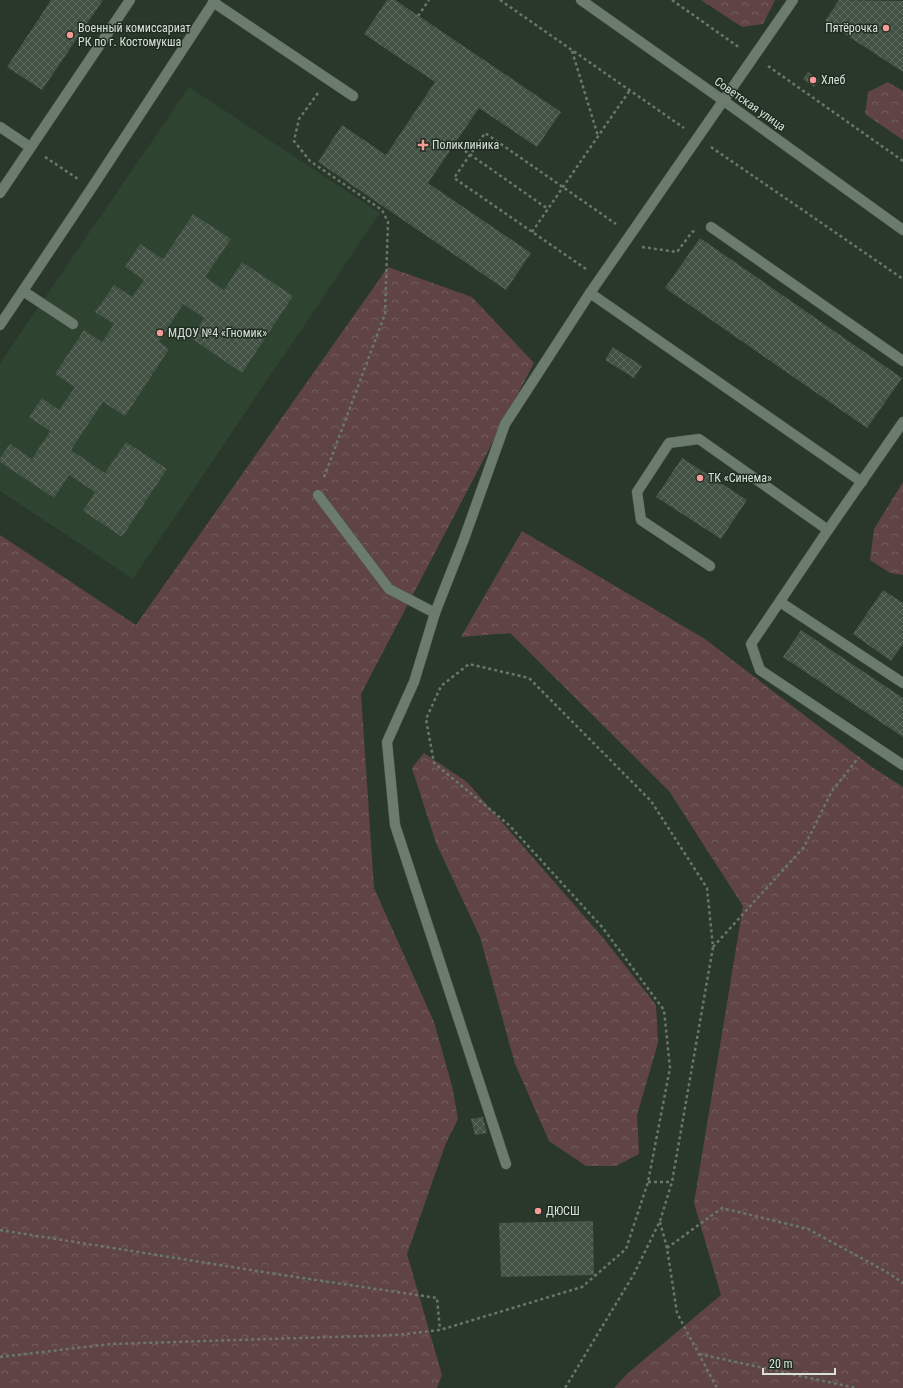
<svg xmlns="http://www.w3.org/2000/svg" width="903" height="1388" viewBox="0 0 903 1388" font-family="'Roboto Condensed',sans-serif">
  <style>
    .built { fill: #2f4331 }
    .forest { fill: url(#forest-crowns) }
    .building { fill: url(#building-cross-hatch) }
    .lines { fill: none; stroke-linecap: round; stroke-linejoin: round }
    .service-casing { stroke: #49554a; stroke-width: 11 }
    .tertiary-casing { stroke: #49554a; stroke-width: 11 }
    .path { stroke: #6a776b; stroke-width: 2.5; stroke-dasharray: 3 3; stroke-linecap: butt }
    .service { stroke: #6b7b6c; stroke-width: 10 }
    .tertiary { stroke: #6b7b6c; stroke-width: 10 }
    .poi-dot { fill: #f59b98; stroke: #202d21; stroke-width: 1.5 }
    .labels { text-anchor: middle; stroke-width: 3; stroke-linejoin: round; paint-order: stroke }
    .poi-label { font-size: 12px; fill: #d8e1d9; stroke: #202d21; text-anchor: start }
    .street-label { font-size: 12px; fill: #d8e1d9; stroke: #202d21 }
  </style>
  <defs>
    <pattern id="forest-crowns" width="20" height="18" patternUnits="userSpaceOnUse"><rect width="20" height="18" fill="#5f4443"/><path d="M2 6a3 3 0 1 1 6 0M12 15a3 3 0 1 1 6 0" fill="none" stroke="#755f5e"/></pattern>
    <pattern id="building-cross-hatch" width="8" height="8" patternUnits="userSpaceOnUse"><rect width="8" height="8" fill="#425143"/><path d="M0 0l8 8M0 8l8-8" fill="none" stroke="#5d6a5e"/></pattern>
  </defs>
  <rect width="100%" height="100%" fill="#29382a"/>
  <path class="built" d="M189,87L380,213L133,579L0,491V363Z"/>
  <g class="forest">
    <path d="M701,0H775L763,24L742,27Z"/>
    <path d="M888,82L903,91V140L865,114L868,92Z"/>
    <path d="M388,267L472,297L534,363L361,694L374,888L434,1022L452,1086L458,1119L446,1143L407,1254L442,1375L437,1388H0V535L136,625Z"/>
    <path d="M903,482V575L890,573L870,560L874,529Z"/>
    <path d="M522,531L705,639L872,767L903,787V1388H614L628,1373L721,1295L694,1203L743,906L669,791L510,633L461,637Z"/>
    <path d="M424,753L467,782L604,939L656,1005L658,1043L637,1115L639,1154L616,1166H586L549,1141L515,1064L480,937L436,843L412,768Z"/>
  </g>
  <g class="building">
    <path d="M51,0H103L42,90L7,67Z"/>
    <path d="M387,0H395L561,112L537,147L479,108L428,183L531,253L506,290L318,162L342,125L386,155L435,82L364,34Z"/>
    <path d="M839,0L903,1V72L825,21Z"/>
    <path d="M808,72L819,80L814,87L803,79Z"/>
    <path d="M193,214L231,239L205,277L224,290L242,262L293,296L242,373L191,338L204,318L183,304L159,342L169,349L125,416L103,402L71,450L105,473L126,442L167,469L122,537L83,511L95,492L69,475L54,498L0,462V458L10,444L32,459L50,431L29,417L42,398L59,410L75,387L55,374L84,330L102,342L114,324L95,312L114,285L132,297L144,280L125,267L140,244L163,259Z"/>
    <path d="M700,238L902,378L867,428L665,288Z"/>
    <path d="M613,347L642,366L634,378L605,360Z"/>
    <path d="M682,458L747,500L721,539L656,497Z"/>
    <path d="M883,590L903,603V644L891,661L853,634Z"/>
    <path d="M801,630L903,698V737L783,657Z"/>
    <path d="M483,1117L487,1133L475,1135L471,1119Z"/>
    <path d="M593,1221L594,1275L501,1277L499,1223Z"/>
  </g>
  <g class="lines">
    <g class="service-casing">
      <g id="service">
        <path d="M213,2L353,96"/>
        <path d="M0,127L30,147"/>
        <path d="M0,193L130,0"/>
        <path d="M711,227L903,361"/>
        <path d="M23,291L73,324"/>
        <path d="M590,293L862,482"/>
        <path d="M0,325L91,189L215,0"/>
        <path d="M903,422L828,530L751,644L760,670L903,765"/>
        <path d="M318,495L389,589L435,613"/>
        <path d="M710,566L641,520L637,492L669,443L699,439L828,530"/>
        <path d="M780,602L903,683"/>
        <path d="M506,1164L395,825L387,742L414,682L435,613L464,539L505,424L590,293L793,0"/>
      </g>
    </g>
    <g class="tertiary-casing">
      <path id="tertiary" d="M581,0L724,101L903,230"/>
    </g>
    <g class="path">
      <path d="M500,0L684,128"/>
      <path d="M672,0L740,48"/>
      <path d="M418,16L429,0"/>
      <path d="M572,51L598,136"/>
      <path d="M768,66L903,161"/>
      <path d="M318,93L299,119L294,141L310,161L382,210L388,222L385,314L323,480"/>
      <path d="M455,144L548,209"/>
      <path d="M711,147L903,279"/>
      <path d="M45,157L78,179"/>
      <path d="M532,232L630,90"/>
      <path d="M642,247L677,252L692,232L695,231"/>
      <path d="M586,269L454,178L485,133L616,224"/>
      <path d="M713,947L804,847L832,791L859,757"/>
      <path d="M648,1182H672"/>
      <path d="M660,1222L667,1248L677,1313L717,1388"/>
      <path d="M0,1230L276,1274L437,1298L440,1330"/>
      <path d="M667,1248L722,1208L808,1229L885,1271L903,1283"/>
      <path d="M699,1354L856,1388"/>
      <path d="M0,1357L111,1344L396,1335L440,1330L582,1287L626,1249L648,1182L670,1068L664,1010L602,927L509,825L434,763L426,719L441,686L469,664L529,678L651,801L707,888L713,947L672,1182L660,1221L634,1274L565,1388"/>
    </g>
    <use href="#service" class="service"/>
    <use href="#tertiary" class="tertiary"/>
  </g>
  <g class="poi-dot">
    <circle cx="886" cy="28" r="4"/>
    <circle cx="70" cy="35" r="4"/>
    <circle cx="813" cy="80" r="4"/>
    <path d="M421 139h4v4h4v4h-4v4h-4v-4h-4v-4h4z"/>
    <circle cx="160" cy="333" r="4"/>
    <circle cx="700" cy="478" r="4"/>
    <circle cx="538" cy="1211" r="4"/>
  </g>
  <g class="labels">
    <g class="poi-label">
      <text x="78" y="32">Военный комиссариат<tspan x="78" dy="14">РК по г. Костомукша</tspan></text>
      <text x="878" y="32" text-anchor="end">Пятёрочка</text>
      <text x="821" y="84">Хлеб</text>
      <text x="432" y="149">Поликлиника</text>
      <text x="168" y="337">МДОУ №4 «Гномик»</text>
      <text x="708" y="482">ТК «Синема»</text>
      <text x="546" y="1215">ДЮСШ</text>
    </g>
    <g class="street-label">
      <text transform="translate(750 104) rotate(35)" y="4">Советская улица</text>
    </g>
  </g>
  <path d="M763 1368v6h72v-6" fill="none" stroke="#d8e1d9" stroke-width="2"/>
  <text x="769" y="1368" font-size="12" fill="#d8e1d9" stroke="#202d21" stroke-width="3" paint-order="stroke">20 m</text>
</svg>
